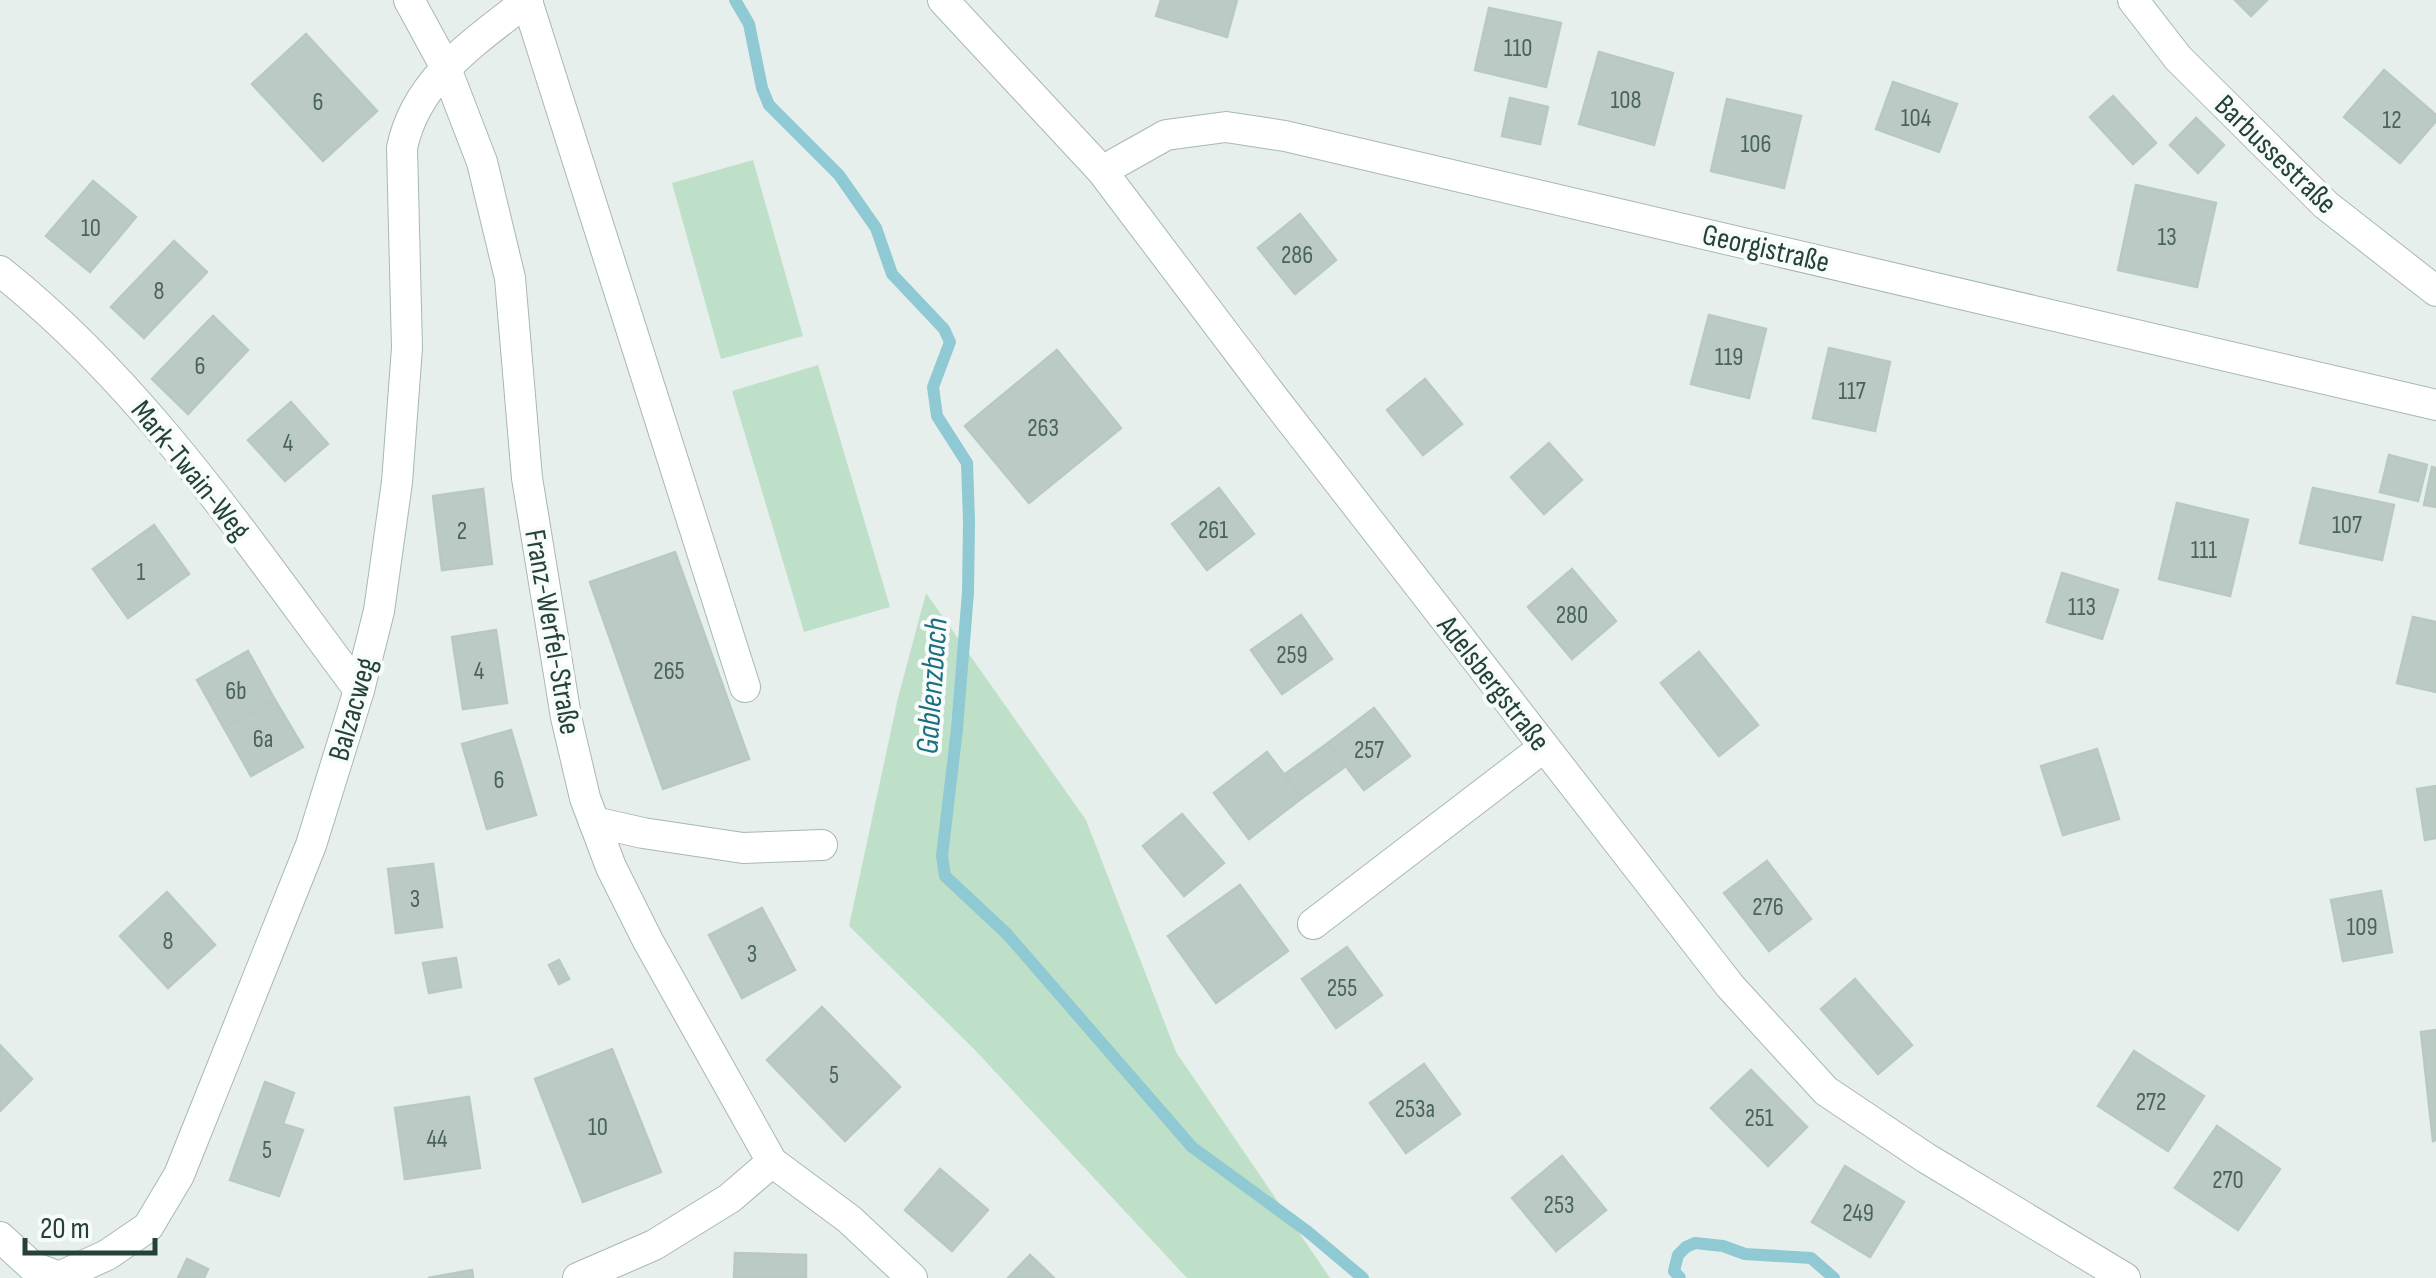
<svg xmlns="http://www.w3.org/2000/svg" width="2436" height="1278" viewBox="0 0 2436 1278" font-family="'Sofia Sans Condensed',sans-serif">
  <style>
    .green { fill: #bfe0c8 }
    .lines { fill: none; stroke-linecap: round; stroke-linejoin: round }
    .stream { stroke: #8ec9d4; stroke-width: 12 }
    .building { fill: #bbcac4; stroke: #b8c9c2; stroke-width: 2.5 }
    .minor-casing { stroke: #a8b8b2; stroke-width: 32 }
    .minor { stroke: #fff; stroke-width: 30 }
    .labels { text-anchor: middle; stroke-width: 8; stroke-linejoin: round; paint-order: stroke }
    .number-label { font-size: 25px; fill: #4a645c }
    .street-label { font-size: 30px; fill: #24423a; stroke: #f7fbf9 }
    .water-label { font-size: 32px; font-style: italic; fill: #1c6f80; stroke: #f7fbf9 }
  </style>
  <rect width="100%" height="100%" fill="#e6efeb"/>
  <g class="green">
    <path d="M753,160L803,336L721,359L672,183Z"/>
    <path d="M818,365L890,607L804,632L732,391Z"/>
    <path d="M926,593L1086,820L1176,1052L1330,1278H1187L974,1049L849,926L898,698Z"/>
  </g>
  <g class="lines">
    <g class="stream">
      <path d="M735,0L749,24L762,88L769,105L839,175L876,228L892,274L944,329L950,342L933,387L937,416L967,463L969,521L968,592L957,729L942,856L945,876L1007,934L1192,1147L1307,1231L1363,1278"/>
      <path d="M1680,1278L1674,1271L1678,1255L1686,1247L1695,1243L1723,1246L1745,1254L1811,1258L1834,1278"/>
    </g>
  </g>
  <g class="building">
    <path d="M1161,0H1237L1227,37L1156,16Z"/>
    <path d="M2235,0H2267L2251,16Z"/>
    <path d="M1489,8L1561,23L1546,87L1475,70Z"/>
    <path d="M306,34L377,111L323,161L252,84Z"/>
    <path d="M1599,52L1673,73L1654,145L1579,124Z"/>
    <path d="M2384,70L2436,115V121L2400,163L2344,117Z"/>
    <path d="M1893,82L1957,104L1939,152L1876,129Z"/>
    <path d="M2113,96L2156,143L2133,164L2090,117Z"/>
    <path d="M1510,98L1548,107L1540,144L1502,136Z"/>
    <path d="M1727,99L1801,116L1784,188L1711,171Z"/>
    <path d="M2196,118L2224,145L2198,173L2170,145Z"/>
    <path d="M93,181L136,217L90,272L46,236Z"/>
    <path d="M2136,185L2216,203L2197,287L2118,270Z"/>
    <path d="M1300,214L1336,260L1295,294L1258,248Z"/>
    <path d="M174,241L207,272L144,338L111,307Z"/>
    <path d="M1709,315L1766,329L1749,398L1691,384Z"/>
    <path d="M213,316L248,350L188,414L152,379Z"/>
    <path d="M1829,348L1890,362L1875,431L1813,418Z"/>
    <path d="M1057,350L1121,428L1029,503L965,426Z"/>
    <path d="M1425,379L1462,424L1423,455L1387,410Z"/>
    <path d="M291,402L328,444L285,481L248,440Z"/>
    <path d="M1549,443L1582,480L1544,514L1511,477Z"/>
    <path d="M2389,455L2427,465L2418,501L2380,492Z"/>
    <path d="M2432,467L2436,468V507L2424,505Z"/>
    <path d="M1219,488L1254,534L1207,570L1172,524Z"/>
    <path d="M2313,488L2394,505L2382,560L2300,543Z"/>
    <path d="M483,489L492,564L442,570L433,496Z"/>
    <path d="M2177,503L2248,520L2230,596L2159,579Z"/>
    <path d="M154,525L189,574L128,618L93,569Z"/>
    <path d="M675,552L749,759L663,789L590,582Z"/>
    <path d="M1572,569L1616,621L1572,659L1528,607Z"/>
    <path d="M2062,573L2118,590L2102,639L2047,622Z"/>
    <path d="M1301,615L1332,659L1282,694L1251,650Z"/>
    <path d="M2413,617L2436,622V692L2397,683Z"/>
    <path d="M496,630L507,703L463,709L452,637Z"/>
    <path d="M248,651L275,700L224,728L197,680Z"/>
    <path d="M1699,652L1758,725L1719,756L1661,683Z"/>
    <path d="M275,700L303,747L251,776L224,728Z"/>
    <path d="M1374,708L1410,756L1364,790L1328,743Z"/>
    <path d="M511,730L536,815L487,829L462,744Z"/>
    <path d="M1328,743L1346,766L1302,798L1285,774Z"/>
    <path d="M2097,749L2119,819L2063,835L2041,766Z"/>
    <path d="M1267,752L1302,798L1249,839L1214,793Z"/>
    <path d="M2436,786V838L2425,840L2417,789Z"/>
    <path d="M1182,814L1224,863L1184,896L1143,846Z"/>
    <path d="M1767,861L1811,919L1769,951L1724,893Z"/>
    <path d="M433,864L442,927L396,933L388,869Z"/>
    <path d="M1240,885L1288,951L1216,1003L1168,936Z"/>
    <path d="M2381,891L2392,952L2343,961L2331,900Z"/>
    <path d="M167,892L215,945L168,988L120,936Z"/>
    <path d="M762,908L795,970L742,998L709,935Z"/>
    <path d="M1347,947L1382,995L1336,1028L1302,979Z"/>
    <path d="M456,958L461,987L429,993L423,963Z"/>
    <path d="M559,960L569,979L559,984L549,965Z"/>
    <path d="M1855,979L1912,1045L1878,1074L1821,1009Z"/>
    <path d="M822,1007L900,1087L845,1141L767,1060Z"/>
    <path d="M2436,1030V1140L2433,1141L2421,1032Z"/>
    <path d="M0,1045L32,1079L0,1111Z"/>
    <path d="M612,1049L661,1172L583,1202L535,1079Z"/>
    <path d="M2134,1051L2204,1096L2168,1151L2098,1106Z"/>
    <path d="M1424,1064L1460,1114L1406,1153L1370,1103Z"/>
    <path d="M1751,1070L1807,1127L1768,1166L1711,1108Z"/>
    <path d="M265,1082L294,1093L283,1124L303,1130L279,1196L230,1180Z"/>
    <path d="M469,1097L480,1168L405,1179L395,1108Z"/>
    <path d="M2217,1126L2280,1169L2238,1230L2175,1188Z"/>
    <path d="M1562,1156L1606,1210L1556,1251L1512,1198Z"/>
    <path d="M1845,1166L1904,1202L1870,1257L1812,1222Z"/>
    <path d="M940,1169L988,1210L952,1251L905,1210Z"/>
    <path d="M735,1253L806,1255V1278H734Z"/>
    <path d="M1030,1255L1054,1278H1008Z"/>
    <path d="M187,1259L208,1269L204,1278H178Z"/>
    <path d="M472,1270L473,1278H428Z"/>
  </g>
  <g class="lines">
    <g class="minor-casing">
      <g id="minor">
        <path d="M409,0L445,66L482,162L510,278L527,478L566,717L585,798L611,867L648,941L772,1162L730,1198L654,1245L578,1278"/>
        <path d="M943,0L1102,171L1272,396L1730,986L1826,1091L1926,1158L2125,1278"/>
        <path d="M2133,0L2178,58L2326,205L2436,291"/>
        <path d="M527,1L745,687"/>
        <path d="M1102,171L1166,135L1226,127L1285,136L2436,405"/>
        <path d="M0,271C145,386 249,543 359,690"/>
        <path d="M594,822L643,833L743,848L822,845"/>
        <path d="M1313,924L1544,747"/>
        <path d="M772,1162L849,1219L912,1278"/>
        <path d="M0,1237L33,1267L59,1277L107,1255L148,1227L179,1175L311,845L359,690L379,611L397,482L407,348L402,148C416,79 476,41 528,0"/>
      </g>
    </g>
    <use href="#minor" class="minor"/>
  </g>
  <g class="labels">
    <g class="number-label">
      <text x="1518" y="56">110</text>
      <text x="1626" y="108">108</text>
      <text x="318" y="110">6</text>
      <text x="1916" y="126">104</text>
      <text x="2392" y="128">12</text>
      <text x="1756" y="152">106</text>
      <text x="91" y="236">10</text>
      <text x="2167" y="245">13</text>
      <text x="1297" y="263">286</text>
      <text x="159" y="299">8</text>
      <text x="1729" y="365">119</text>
      <text x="200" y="374">6</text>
      <text x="1852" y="399">117</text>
      <text x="1043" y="436">263</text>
      <text x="288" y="451">4</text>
      <text x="2347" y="533">107</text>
      <text x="1213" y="538">261</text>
      <text x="462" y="539">2</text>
      <text x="2204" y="558">111</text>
      <text x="141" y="580">1</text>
      <text x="2082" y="615">113</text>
      <text x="1572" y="623">280</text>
      <text x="1292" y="663">259</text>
      <text x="479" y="679">4</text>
      <text x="669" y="679">265</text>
      <text x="236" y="699">6b</text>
      <text x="263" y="747">6a</text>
      <text x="1369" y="758">257</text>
      <text x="499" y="788">6</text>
      <text x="415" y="907">3</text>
      <text x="1768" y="915">276</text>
      <text x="2362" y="935">109</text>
      <text x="168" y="949">8</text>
      <text x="752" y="962">3</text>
      <text x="1342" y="996">255</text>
      <text x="834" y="1083">5</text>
      <text x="2151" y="1110">272</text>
      <text x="1415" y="1117">253a</text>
      <text x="1759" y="1126">251</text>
      <text x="598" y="1135">10</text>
      <text x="437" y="1147">44</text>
      <text x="267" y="1158">5</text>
      <text x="2228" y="1188">270</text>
      <text x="1559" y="1213">253</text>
      <text x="1858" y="1221">249</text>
    </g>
    <g class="street-label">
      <text transform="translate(2276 154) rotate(44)" y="10">Barbussestraße</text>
      <text transform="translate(1766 248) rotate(13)" y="10">Georgistraße</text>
      <text transform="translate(191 470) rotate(51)" y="10">Mark-Twain-Weg</text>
      <text transform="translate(553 632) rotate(80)" y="10">Franz-Werfel-Straße</text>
      <text transform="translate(1494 683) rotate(52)" y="10">Adelsbergstraße</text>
      <text transform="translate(352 709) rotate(-74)" y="10">Balzacweg</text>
    </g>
    <g class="water-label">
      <text transform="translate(931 686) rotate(-86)" y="11">Gablenzbach</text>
    </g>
  </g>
  <path d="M25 1238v15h130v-15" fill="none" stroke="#24423a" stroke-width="5"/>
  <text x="40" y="1238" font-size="30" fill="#24423a" stroke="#f7fbf9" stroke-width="8" paint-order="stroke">20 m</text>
</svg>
